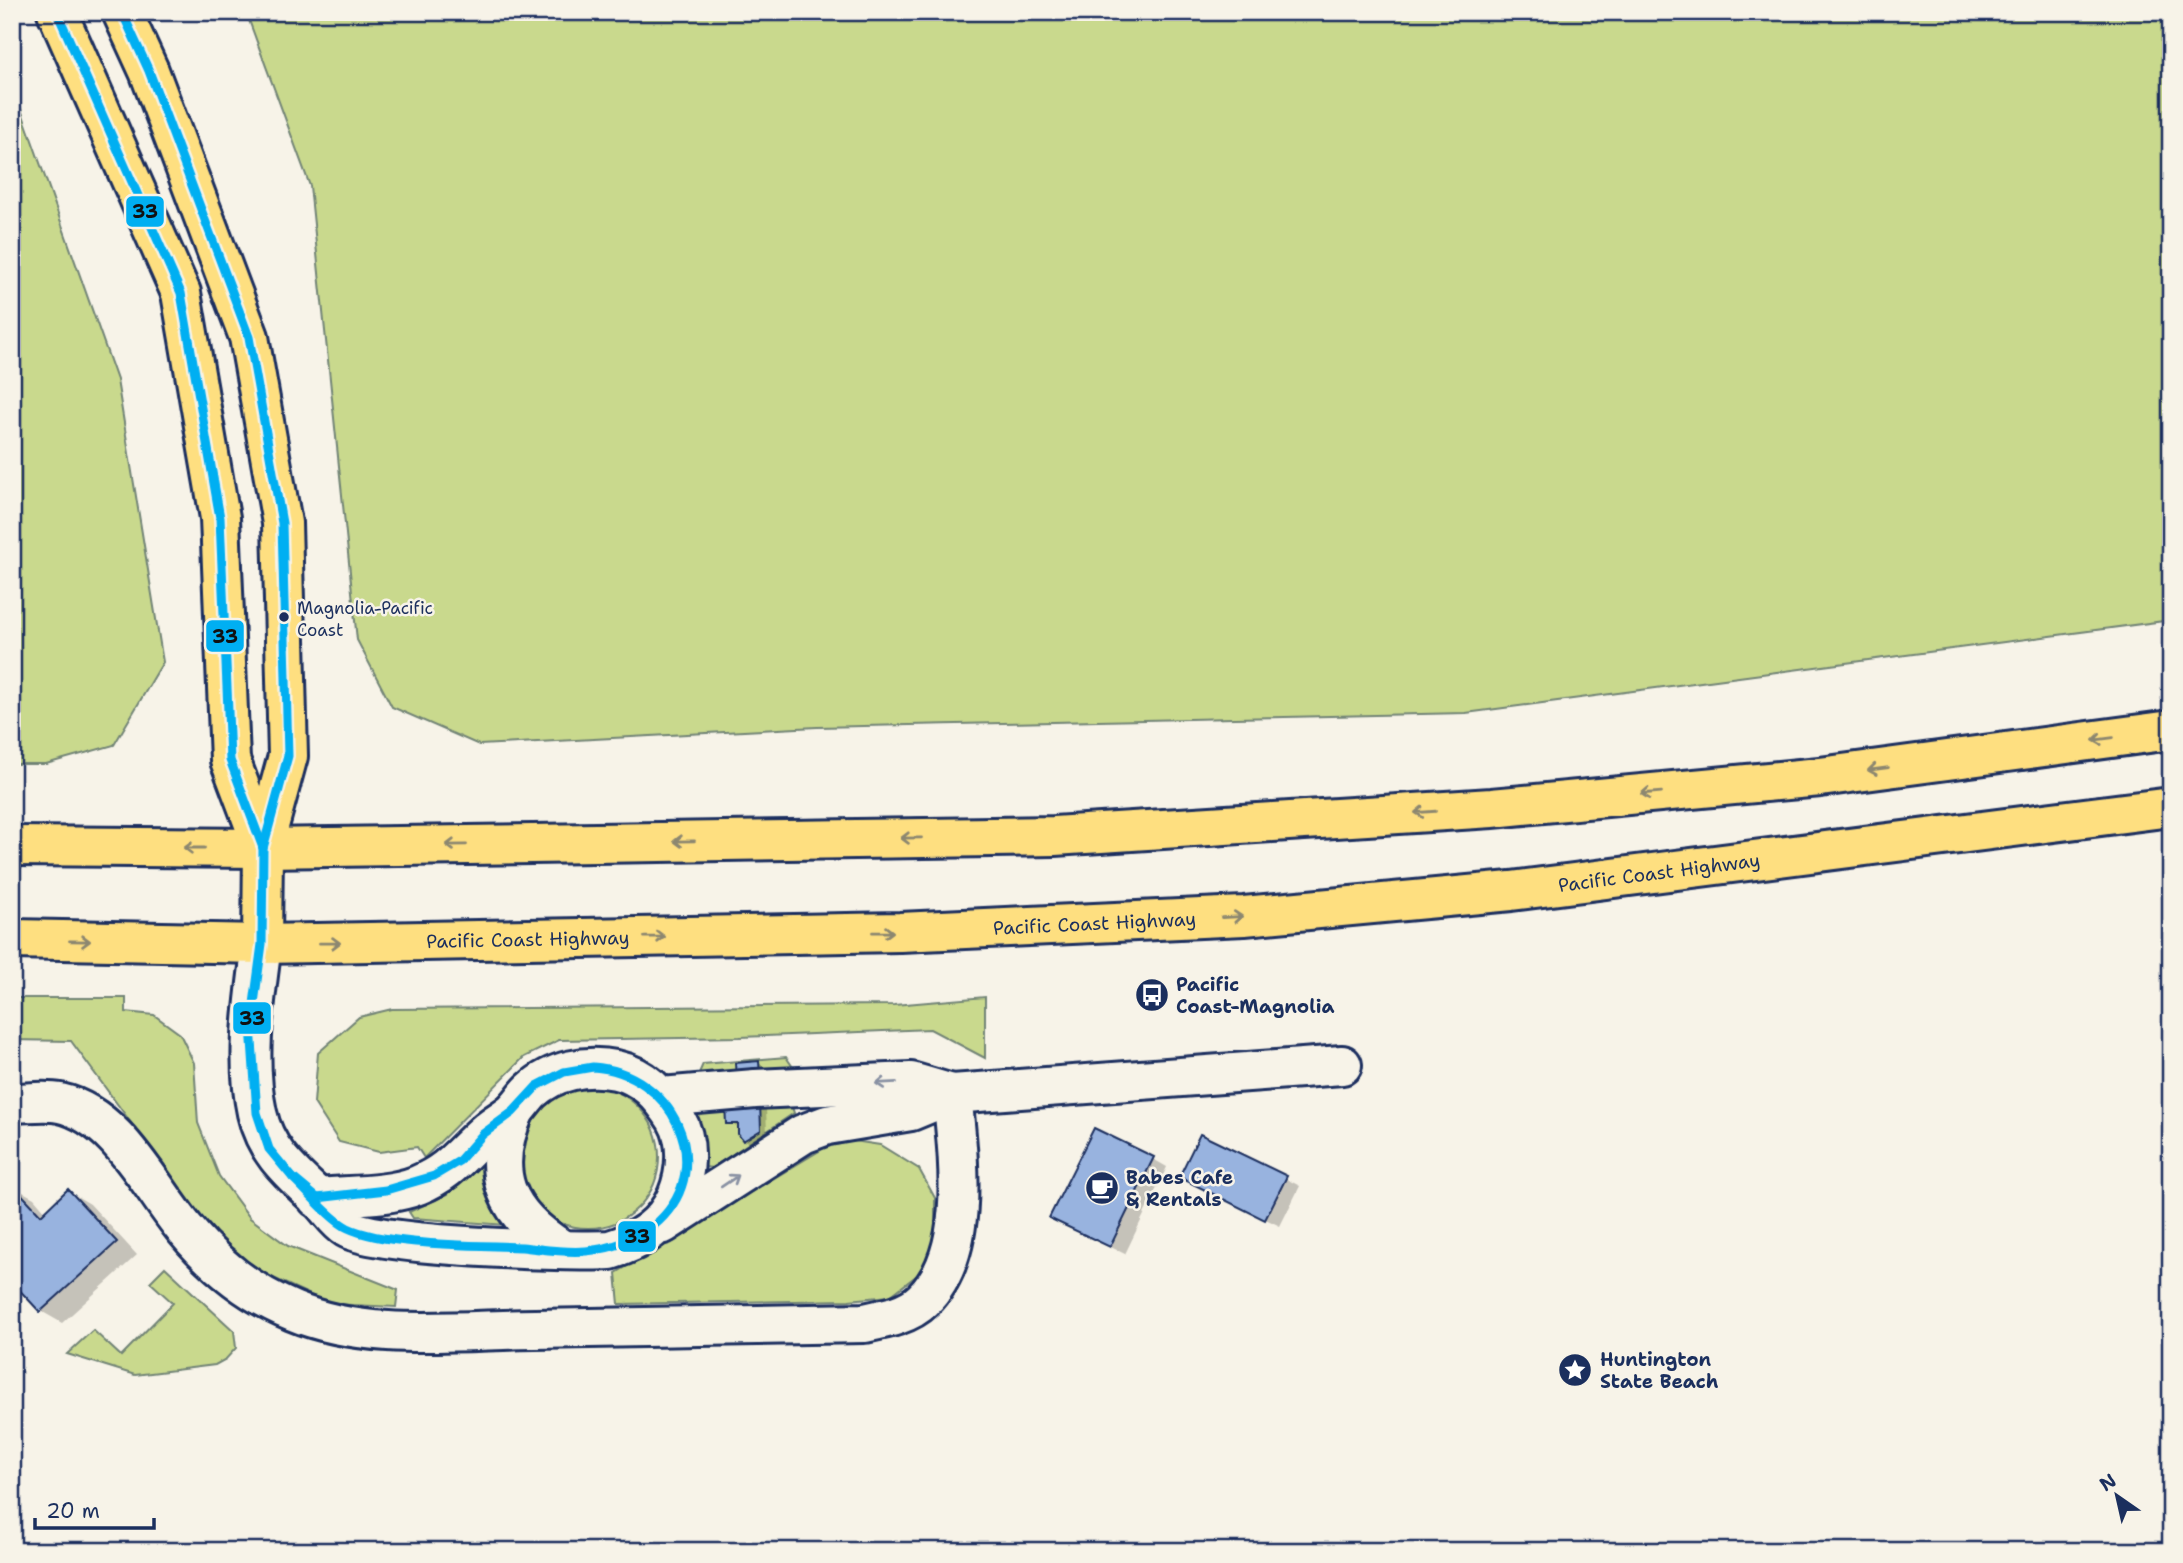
<svg xmlns="http://www.w3.org/2000/svg" width="2183" height="1563" viewBox="0 0 2183 1563" font-family="'Shantell Sans',sans-serif">
  <style>
    .green { fill: #c9d98d; stroke: #728476; stroke-width: 2 }
    .shadow { fill: #0003 }
    .building { fill: #98b3df; stroke: #1b2f5e; stroke-width: 2 }
    .lines { fill: none; stroke-linecap: round; stroke-linejoin: round }
    .minor-casing { stroke: #1b2f5e; stroke-width: 44 }
    .major-casing { stroke: #1b2f5e; stroke-width: 44 }
    .highway-casing { stroke: #1b2f5e; stroke-width: 44 }
    .minor { stroke: #f7f3e8; stroke-width: 38 }
    .major { stroke: #fedf80; stroke-width: 38 }
    .highway { stroke: #fedf80; stroke-width: 38 }
    .bus-1-casing { stroke: #f7f3e8; stroke-width: 14 }
    .bus-1 { stroke: #00aff2; stroke-width: 9 }
    .oneway { stroke: #8c876f }
    .oneway2 { stroke: #8991a3 }
    .bus-dot { fill: #1b2f5e; stroke: #f7f3e8; stroke-width: 2.5 }
    .labels { text-anchor: middle; stroke-width: 5; stroke-linejoin: round; paint-order: stroke }
    .bus-label { font-size: 17px; fill: #1b2f5e; stroke: #f7f3e8; text-anchor: start }
    .street-label { font-size: 19px; fill: #1b2f5e; stroke: #f7f3e8 }
    .poi-label { font-size: 19px; font-weight: bold; fill: #1b2f5e; stroke: #f7f3e8; text-anchor: start }
    .line-badge { stroke: #f7f3e8; stroke-width: 2.5 }
    .pale-badge-label { font-size: 19px; text-anchor: middle; font-weight: bold; fill: #111 }
  </style>
  <rect width="100%" height="100%" fill="#f7f3e8"/>
  <filter id="ink" filterUnits="userSpaceOnUse"><feTurbulence type="fractalNoise" baseFrequency=".0143" numOctaves="2"/><feDisplacementMap in="SourceGraphic" scale="14" xChannelSelector="R" yChannelSelector="G"/><feConvolveMatrix kernelMatrix="1 2 1 2 8 2 1 2 1" color-interpolation-filters="sRGB"/></filter>
  <g filter="url(#ink)">
    <g class="green">
      <path d="M246,12H2171V620L1466,713L817,727L479,745L392,707L357,640L310,186Z"/>
      <path d="M12,84L117,380L163,662L114,745L46,764H12Z"/>
      <path d="M985,997V1058L930,1029L740,1037L559,1040L524,1057L424,1158L417,1147L379,1152L339,1142L314,1103L318,1053L359,1017L392,1009L894,1005Z"/>
      <path d="M12,998H126V1012L154,1015L180,1034L194,1063L198,1123L219,1176L250,1218L288,1246L398,1290L396,1307L330,1304L256,1270L209,1229L71,1041L12,1040Z"/>
      <path d="M786,1057L795,1070L705,1079L699,1073L703,1064Z"/>
      <circle cx="588" cy="1157" r="71"/>
      <path d="M791,1104L794,1113L712,1168L705,1167L701,1130L693,1105Z"/>
      <path d="M854,1141L880,1145L919,1169L935,1198V1235L925,1269L890,1296L849,1300L619,1304L616,1273L826,1147Z"/>
      <path d="M486,1161L506,1225L413,1218L409,1212L448,1194Z"/>
      <path d="M165,1267L234,1331L236,1348L226,1359L215,1365L135,1375L67,1354L93,1330L121,1356L173,1303L150,1282Z"/>
    </g>
    <g class="shadow">
      <path d="M759,1063L765,1067L766,1079L737,1065Z"/>
      <path d="M727,1105L766,1107L767,1133L751,1143L744,1140L739,1127L728,1123Z"/>
      <path d="M1201,1136L1300,1186L1280,1226L1195,1185Z"/>
      <path d="M1153,1159L1167,1167L1125,1254L1066,1225Z"/>
      <path d="M12,1186L34,1198L46,1212L68,1191L90,1204L137,1255L62,1323L41,1311Z"/>
    </g>
    <g class="building">
      <path d="M759,1061L760,1076L736,1078L735,1063Z"/>
      <path d="M760,1102L761,1130L743,1141L738,1134V1124H726L725,1103Z"/>
      <path d="M1094,1128L1154,1157L1110,1247L1049,1218Z"/>
      <path d="M1200,1134L1287,1176L1265,1220L1179,1177Z"/>
      <path d="M12,1184L41,1215L68,1189L117,1242L40,1312L12,1282Z"/>
    </g>
    <g class="lines">
      <g class="minor-casing">
        <g id="minor">
          <path d="M262,944C255,1000 245,1058 257,1113C266,1154 293,1174 321,1201C329,1209 337,1222 347,1228C376,1246 568,1252 610,1250C640,1241 664,1226 677,1196C687,1172 689,1141 676,1119C661,1095 644,1076 616,1070C586,1064 554,1070 531,1091C525,1097 520,1105 514,1111C506,1118 496,1123 488,1130C462,1152 452,1171 418,1185C388,1197 349,1195 317,1198"/>
          <path d="M662,1097L755,1089L911,1082L952,1094"/>
          <path d="M12,1103C27,1103 45,1100 60,1103C118,1116 150,1187 185,1229C214,1264 251,1294 293,1311C367,1342 457,1330 535,1329C645,1327 754,1325 864,1323C884,1319 908,1315 923,1300C972,1252 958,1156 952,1094"/>
          <path d="M515,1110C487,1173 505,1213 561,1249"/>
          <path d="M663,1224L803,1134L827,1125L911,1111L952,1094L1342,1065"/>
        </g>
      </g>
      <g class="major-casing">
        <g id="major">
          <path d="M57,12L181,293L220,518L230,760L263,848"/>
          <path d="M122,12L149,71L249,337L282,523L288,756L263,848L262,944"/>
        </g>
      </g>
      <g class="highway-casing">
        <g id="highway">
          <path d="M12,846L263,848L1054,836L1492,808L1820,777L2171,730"/>
          <path id="s1" d="M12,939L262,944L900,932L1244,916L1511,891L2171,807"/>
        </g>
      </g>
      <use href="#minor" class="minor"/>
      <use href="#major" class="major"/>
      <use href="#highway" class="highway"/>
      <g class="bus-1-casing">
        <g id="bus-1">
          <path d="M57,12L181,293L220,518L230,760L263,848"/>
          <path d="M122,12L149,71L249,337L282,523L288,756L263,848"/>
          <path d="M263,848L262,944L251,1026L257,1113L269,1149L293,1178"/>
          <path d="M593,1067C672,1072 718,1165 659,1221C640,1239 611,1249 586,1251C565,1253 543,1249 522,1247C478,1245 386,1246 348,1228C331,1220 307,1191 293,1178L317,1198L386,1190L434,1176L459,1161L483,1134L513,1112L537,1086L564,1072Z"/>
        </g>
      </g>
      <use href="#bus-1" class="bus-1"/>
    </g>
    <defs><path id="oneway-shaft" d="M-6 0H5M1.5-3L5.5 0L1.5 3" fill="none" stroke-width="1.6" stroke-linecap="round" stroke-linejoin="round" transform="scale(1.75)"/></defs>
    <g class="oneway">
      <use href="#oneway-shaft" transform="translate(2103 739) rotate(172)"/>
      <use href="#oneway-shaft" transform="translate(1878 769) rotate(172)"/>
      <use href="#oneway-shaft" transform="translate(1651 793) rotate(175)"/>
      <use href="#oneway-shaft" transform="translate(1425 812) rotate(176)"/>
      <use href="#oneway-shaft" transform="translate(911 838) rotate(179)"/>
      <use href="#oneway-shaft" transform="translate(684 841) rotate(179)"/>
      <use href="#oneway-shaft" transform="translate(456 845) rotate(179)"/>
      <use href="#oneway-shaft" transform="translate(194 848) rotate(180)"/>
      <use href="#oneway-shaft" transform="translate(1232 917) rotate(-3)"/>
      <use href="#oneway-shaft" transform="translate(883 932) rotate(-1)"/>
      <use href="#oneway-shaft" transform="translate(655 937) rotate(-1)"/>
      <use href="#oneway-shaft" transform="translate(80 941) rotate(1)"/>
      <use href="#oneway-shaft" transform="translate(330 943) rotate(-1)"/>
    </g>
    <g class="oneway2">
      <use href="#oneway-shaft" transform="translate(886 1083) rotate(177)"/>
      <use href="#oneway-shaft" transform="translate(730 1181) rotate(-34)"/>
    </g>
  </g>
  <defs>
    <g id="bus-disc" transform="scale(1.75)"><circle r="9.5" fill="#1b2f5e" stroke="#f7f3e8"/><path d="M-5-6H5V4H4V6H2V4H-2V6H-4V4H-5ZM-3.5-4V0h7V-4ZM-3.5 1.2v1.5H-2V1.2ZM2 1.2v1.5H3.5V1.2Z" fill="#fff"/></g>
    <g id="cafe-disc" transform="scale(1.75)"><circle r="9.5" fill="#1b2f5e" stroke="#f7f3e8"/><path d="M-5.5-4.5H6V0H3Q3 3.5 0 3.5H-2.5Q-5.5 3.5-5.5 0ZM3-3.2v2h1.7v-2ZM-6 4.5H4V6H-6Z" fill="#fff"/></g>
    <g id="sight-disc" transform="scale(1.75)"><circle r="9.5" fill="#1b2f5e" stroke="#f7f3e8"/><path d="M0-6L1.8-2.2L6-1.7L2.9 1.2L3.7 5.4L0 3.3L-3.7 5.4L-2.9 1.2L-6-1.7L-1.8-2.2Z" fill="#fff"/></g>
  </defs>
  <g fill-rule="evenodd">
    <use href="#bus-disc" x="1152" y="995"/>
    <use href="#cafe-disc" x="1102" y="1188"/>
    <use href="#sight-disc" x="1575" y="1370"/>
  </g>
  <circle class="bus-dot" cx="284" cy="617" r="6"/>
  <g class="labels">
    <g class="bus-label">
      <text x="297" y="614">Magnolia-Pacific<tspan x="297" dy="22">Coast</tspan></text>
    </g>
    <g class="street-label">
      <text dy="7" stroke="none"><textPath href="#s1" startOffset="1650">Pacific Coast Highway</textPath></text>
      <text dy="7" stroke="none"><textPath href="#s1" startOffset="1083">Pacific Coast Highway</textPath></text>
      <text dy="7" stroke="none"><textPath href="#s1" startOffset="516">Pacific Coast Highway</textPath></text>
    </g>
    <g class="poi-label">
      <text x="1176" y="991">Pacific<tspan x="1176" dy="22">Coast-Magnolia</tspan></text>
      <text x="1126" y="1184">Babes Cafe<tspan x="1126" dy="22">&amp; Rentals</tspan></text>
      <text x="1600" y="1366">Huntington<tspan x="1600" dy="22">State Beach</tspan></text>
    </g>
  </g>
  <g class="line-badge">
    <rect x="125" y="195" width="40" height="33" rx="7" fill="#00aff2"/>
    <rect x="205" y="619" width="40" height="34" rx="7" fill="#00aff2"/>
    <rect x="232" y="1001" width="40" height="34" rx="7" fill="#00aff2"/>
    <rect x="617" y="1220" width="40" height="33" rx="7" fill="#00aff2"/>
  </g>
  <g class="pale-badge-label">
    <text x="145" y="218">33</text>
    <text x="225" y="643">33</text>
    <text x="252" y="1025">33</text>
    <text x="637" y="1243">33</text>
  </g>
  <rect width="2183" height="1563" fill="none" stroke="#f7f3e8" stroke-width="42"/>
  <rect x="21" y="21" width="2141" height="1521" fill="none" stroke="#1b2f5e" stroke-width="2.5" filter="url(#ink)"/>
  <g transform="translate(2117 1496) rotate(326)" stroke="#f7f3e8" stroke-width="5" paint-order="stroke">
  <path d="M0-5L12 26L0 18L-12 26Z" fill="#1b2f5e"/>
  <text y="-10" font-size="19" font-weight="bold" text-anchor="middle" fill="#1b2f5e">N</text>
  </g>
  <path d="M35 1518v10h119v-10" fill="none" stroke="#1b2f5e" stroke-width="3.5"/>
  <text x="46" y="1518" font-size="21" fill="#1b2f5e" stroke="#f7f3e8" stroke-width="5" paint-order="stroke">20 m</text>
</svg>
